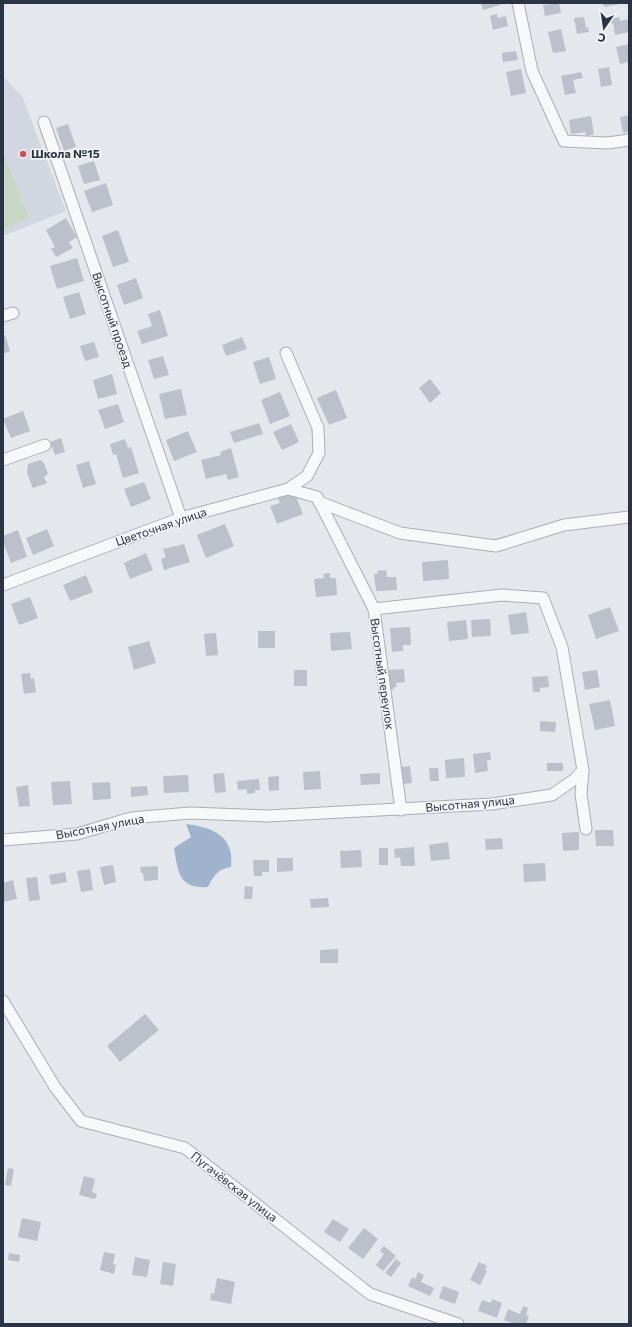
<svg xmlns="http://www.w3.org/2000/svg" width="632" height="1327" viewBox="0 0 632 1327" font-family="Commissioner,sans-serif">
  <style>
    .built { fill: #d2d6de }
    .green { fill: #c9d6c5 }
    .water { fill: #9fb4cc }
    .building { fill: #bbc0ca }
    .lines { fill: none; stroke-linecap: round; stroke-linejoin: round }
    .minor-casing { stroke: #a9aeb7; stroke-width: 13 }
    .minor { stroke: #f7f8fa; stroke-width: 11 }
    .poi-dot { fill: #d1495b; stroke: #f4f6f9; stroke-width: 1.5 }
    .labels { text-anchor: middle; stroke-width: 3; stroke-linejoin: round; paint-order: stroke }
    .poi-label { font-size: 12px; font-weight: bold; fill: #2b3445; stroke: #f4f6f9; text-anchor: start }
    .street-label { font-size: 12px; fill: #2b3445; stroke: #f4f6f9 }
  </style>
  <rect width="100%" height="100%" fill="#e4e7ec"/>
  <path class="built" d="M3,76L22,96L66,211L3,236Z"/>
  <path class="green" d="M3,153L29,218L3,228Z"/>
  <path class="water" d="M186,824C212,827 235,836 231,867C218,869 214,875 208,887C178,889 178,871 174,848L191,837Z"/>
  <g class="building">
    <path d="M481,3H500V5L483,10Z"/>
    <path d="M559,3L561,13L545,16L543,5Z"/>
    <path d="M603,3H620V4L604,7Z"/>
    <path d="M497,14L498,18L506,16L508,26L493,30L490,16Z"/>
    <path d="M584,17L586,28L588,27L589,32L577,34L574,18Z"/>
    <path d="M619,17L620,21L629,19V32L615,35L613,23L609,24L608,20Z"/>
    <path d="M561,29L566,51L553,53L548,32Z"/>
    <path d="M629,44V62L620,64L616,47Z"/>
    <path d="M516,51L518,60L503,62L502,53Z"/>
    <path d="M609,67L612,85L601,87L598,69Z"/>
    <path d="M521,69L526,93L511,96L506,72Z"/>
    <path d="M581,72L583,78L573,80L576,93L565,95L561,76Z"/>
    <path d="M629,115V132L623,133L620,117Z"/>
    <path d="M591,116L594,134L586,136L585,132L571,134L569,120Z"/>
    <path d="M68,124L76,147L64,151L56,128Z"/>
    <path d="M94,161L100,180L84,184L78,166Z"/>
    <path d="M106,183L113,205L92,212L84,191Z"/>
    <path d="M66,218L77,237L69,242L73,248L56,257L51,249L55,247L46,230Z"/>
    <path d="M118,230L129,262L113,267L102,236Z"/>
    <path d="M77,258L84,281L57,289L50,266Z"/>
    <path d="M136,278L143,298L124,305L117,285Z"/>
    <path d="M79,292L86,314L70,319L63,297Z"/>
    <path d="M160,310L168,336L142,344L137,331L152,326L148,314Z"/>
    <path d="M3,335H5L10,351L3,354Z"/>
    <path d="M242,337L247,349L226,356L222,345Z"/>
    <path d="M94,342L99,357L85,361L80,346Z"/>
    <path d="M163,356L169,375L154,379L148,360Z"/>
    <path d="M269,357L276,379L260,384L253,362Z"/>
    <path d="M112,374L117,394L98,399L93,380Z"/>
    <path d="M430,379L441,393L430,403L419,388Z"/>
    <path d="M181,389L187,415L165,419L159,394Z"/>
    <path d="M336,390L347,418L329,425L317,398Z"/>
    <path d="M280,392L290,416L270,424L261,400Z"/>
    <path d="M118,404L124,422L105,429L98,410Z"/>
    <path d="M23,411L30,431L11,438L3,419Z"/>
    <path d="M259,423L263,434L234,443L230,432Z"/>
    <path d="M291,424L299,442L282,450L273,432Z"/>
    <path d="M188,431L197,452L174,461L166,440Z"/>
    <path d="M61,438L65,452L55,455L50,442Z"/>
    <path d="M125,439L128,448L131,447L139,473L123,478L116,454L113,455L110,444Z"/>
    <path d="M231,448L239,477L228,480L226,474L206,479L201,460L221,455L220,452Z"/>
    <path d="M40,460L44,463L48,474L44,477L47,483L33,488L27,473L28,464Z"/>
    <path d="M89,461L96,484L83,488L76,465Z"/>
    <path d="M144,482L151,499L131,507L124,489Z"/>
    <path d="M291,494V496L295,494L303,514L277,524L270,506L280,503L278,498Z"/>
    <path d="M225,524L234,546L206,558L197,535Z"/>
    <path d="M47,529L54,546L33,555L26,538Z"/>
    <path d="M18,530L27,557L11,563L3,542V536Z"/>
    <path d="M184,544L190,562L164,570L161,559L166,557L163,549Z"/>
    <path d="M146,553L153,570L130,579L124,563Z"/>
    <path d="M448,560L449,579L423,581L422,562Z"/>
    <path d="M386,570L387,577H396L397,590L376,591L374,574H378L377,571Z"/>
    <path d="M330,573V578H336L337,595L316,597L314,579L324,578L323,574Z"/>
    <path d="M86,575L93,592L70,601L63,585Z"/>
    <path d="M30,597L38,618L19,625L11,604Z"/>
    <path d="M610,607L619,631L596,639L588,615Z"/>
    <path d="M526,612L529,633L511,635L508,615Z"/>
    <path d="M490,619L491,636L472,637L471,620Z"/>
    <path d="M466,620L468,639L449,641L447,622Z"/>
    <path d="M410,627L411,645H403V651L392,652L390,628Z"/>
    <rect x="258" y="631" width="17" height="17"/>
    <path d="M350,632L352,649L331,651L330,633Z"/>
    <path d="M216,633L218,655L206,656L204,634Z"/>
    <path d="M149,641L156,663L134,670L128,647Z"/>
    <path d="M404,669L405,682L396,683L397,687H394V689L389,690L387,670Z"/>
    <rect x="294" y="670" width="13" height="16"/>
    <path d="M597,670L600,687L585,690L582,672Z"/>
    <path d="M30,673L31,679L34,678L36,692L24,694L21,674Z"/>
    <path d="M548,676L549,687L540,688V692H533L532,677Z"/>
    <path d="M610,700L615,726L595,730L589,704Z"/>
    <path d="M540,721L556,722L555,732L540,731Z"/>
    <path d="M490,752L491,760H487L488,771L475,773L473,754Z"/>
    <path d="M464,758L465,777L446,778L445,760Z"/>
    <rect x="547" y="763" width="16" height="8"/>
    <path d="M410,766L412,783L403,784L401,767Z"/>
    <path d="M429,768H438L439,781H430Z"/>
    <path d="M320,771L321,789L304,790L303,772Z"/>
    <path d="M224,773L226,792L215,793L213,774Z"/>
    <path d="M380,773V784L361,785L360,774Z"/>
    <path d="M188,775L189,792L164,793L163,776Z"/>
    <path d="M279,776V790L269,791L268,777Z"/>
    <path d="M259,779L260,790H255V793L247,794V789L238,790L237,781Z"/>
    <path d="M70,781L72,804L53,805L51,782Z"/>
    <path d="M110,782L111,799L93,800L92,783Z"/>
    <path d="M28,785L30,806L19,807L16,787Z"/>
    <path d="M147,786L148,795L131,797V787Z"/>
    <path d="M595,830H613L614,846H596Z"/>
    <path d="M579,832V850L563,851L562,833Z"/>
    <path d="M502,838L503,849L486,850L485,839Z"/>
    <path d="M448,842L450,859L431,861L429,845Z"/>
    <path d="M414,847L415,866H401L400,857L395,858L394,849Z"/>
    <rect x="379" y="848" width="9" height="17"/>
    <path d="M361,850L362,867L341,868L340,851Z"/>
    <path d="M277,858H293V871L277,872Z"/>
    <path d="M253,860H269V872H262V876H254Z"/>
    <path d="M545,863L546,881L524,882L523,864Z"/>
    <path d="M113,865L116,882L104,885L100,867Z"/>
    <path d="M158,866V880L144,881L143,873H141L140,867Z"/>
    <path d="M90,869L93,890L81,892L77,871Z"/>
    <path d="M65,872L67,882L51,885L49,875Z"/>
    <path d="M37,877L40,900L29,901L26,878Z"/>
    <path d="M13,880L17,899L3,902V883Z"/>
    <path d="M245,886L253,887L252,899H244Z"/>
    <path d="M328,898L329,907L311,908L310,899Z"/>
    <path d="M338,949V963H320V950Z"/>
    <path d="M145,1014L159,1030L120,1062L107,1046Z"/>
    <path d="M8,1168L14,1169L11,1186L5,1185Z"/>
    <path d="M84,1176L95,1179L92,1192L97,1194L95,1199L79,1195Z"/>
    <path d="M22,1218L41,1222L37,1241L18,1237Z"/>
    <path d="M333,1219L349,1229L340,1242L324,1232Z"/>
    <path d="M364,1228L378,1239L363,1259L348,1248Z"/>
    <path d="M384,1246L396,1256L383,1271L376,1265L384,1254L380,1251Z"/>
    <path d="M104,1252L115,1254L113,1264L116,1265L114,1274L100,1270Z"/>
    <path d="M9,1253L20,1255L19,1262L8,1260Z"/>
    <path d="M135,1257L150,1260L147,1277L132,1275Z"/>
    <path d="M396,1259L401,1263L391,1277L385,1273Z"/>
    <path d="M163,1262L176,1264L173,1286L160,1284Z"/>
    <path d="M479,1262L487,1266L485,1270L487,1271L480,1285L470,1280Z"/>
    <path d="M418,1272L424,1275L421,1282L434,1288L430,1296L408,1286L412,1277L415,1279Z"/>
    <path d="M217,1278L235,1282L231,1304L210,1300L211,1293L214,1294Z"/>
    <path d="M443,1286L459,1292L455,1304L439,1298Z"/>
    <path d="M492,1299L502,1303L497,1318L478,1311L482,1300L491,1303Z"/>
    <path d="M523,1306L528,1308L526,1315L529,1316L526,1324H515L504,1320L508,1309L520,1314Z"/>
  </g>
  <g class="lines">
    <g class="minor-casing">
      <g id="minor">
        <path d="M518,3L532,71L564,141L608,143L629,140"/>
        <path d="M44,122L181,518"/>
        <path d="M3,316L13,313"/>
        <path d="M286,353L318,428L319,453L307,476L288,489"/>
        <path d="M3,460L45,445"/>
        <path d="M319,502L400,533L496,546L564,525L629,517"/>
        <path d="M3,585L181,518L288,489L317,497L374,609L401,810"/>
        <path d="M374,609L502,595L543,598L562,647L583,770L581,794L586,829"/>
        <path d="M3,840L77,834L131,818L190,813L267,816L492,804L552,795L575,779L583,770"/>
        <path d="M3,1001L55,1087L81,1121L185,1148L370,1294L458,1324"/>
      </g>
    </g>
    <use href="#minor" class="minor"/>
  </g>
  <circle class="poi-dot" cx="23" cy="154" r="4"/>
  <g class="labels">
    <g class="poi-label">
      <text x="31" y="158">Школа №15</text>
    </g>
    <g class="street-label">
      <text transform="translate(112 320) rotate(71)" y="4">Высотный проезд</text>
      <text transform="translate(161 527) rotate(-19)" y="4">Цветочная улица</text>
      <text transform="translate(382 674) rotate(82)" y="4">Высотный переулок</text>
      <text transform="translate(470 804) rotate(-5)" y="4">Высотная улица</text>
      <text transform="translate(100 827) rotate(-11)" y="4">Высотная улица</text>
      <text transform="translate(234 1187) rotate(38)" y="4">Пугачёвская улица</text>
    </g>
  </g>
  <rect width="632" height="1327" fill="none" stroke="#2b3445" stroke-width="8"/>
  <g transform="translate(604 28) rotate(193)" stroke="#f4f6f9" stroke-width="3" paint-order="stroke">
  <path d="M0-3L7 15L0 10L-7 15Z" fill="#2b3445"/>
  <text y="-6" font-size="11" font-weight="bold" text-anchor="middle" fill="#2b3445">С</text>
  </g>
</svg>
